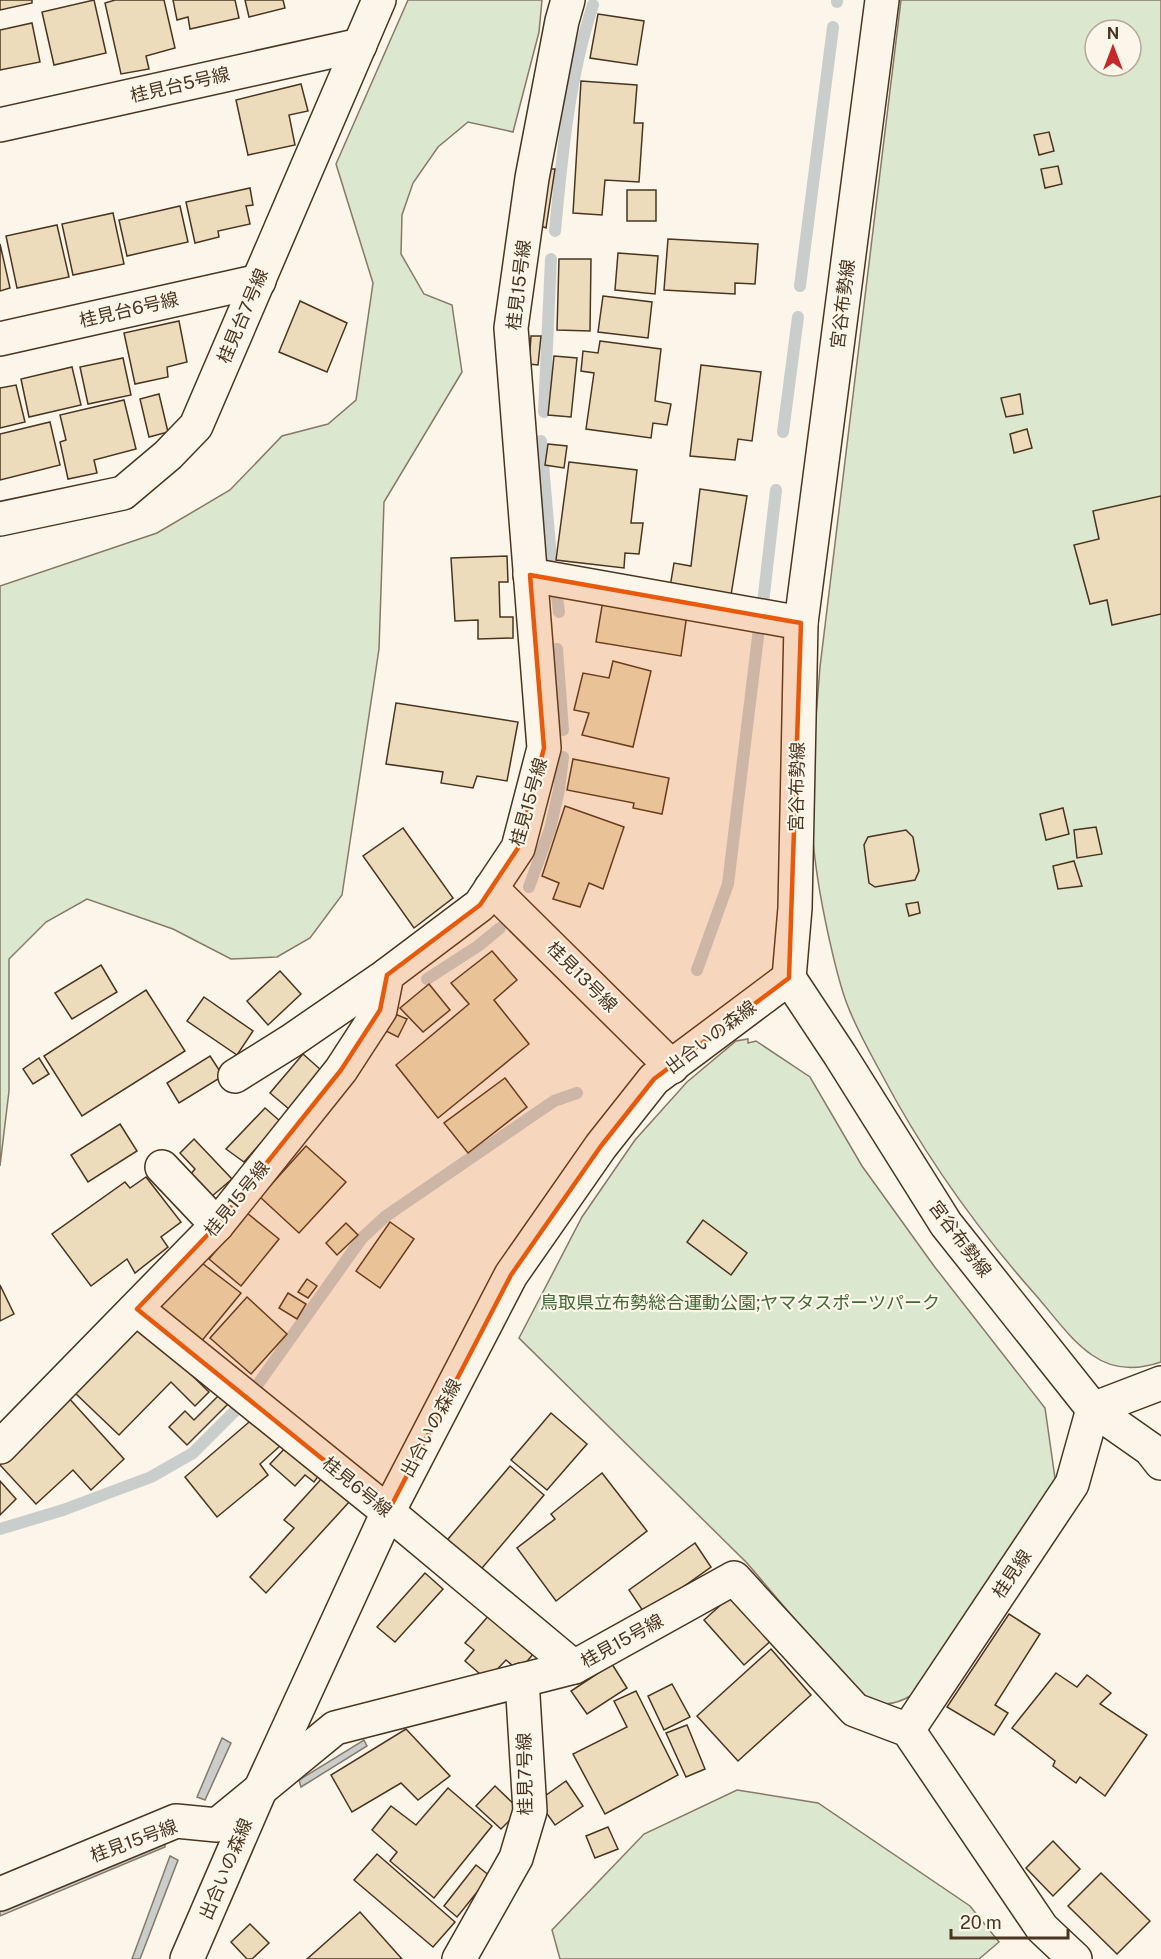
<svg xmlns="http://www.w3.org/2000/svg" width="1161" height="1959" viewBox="0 0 1161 1959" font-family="'Public Sans','Noto Sans JP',sans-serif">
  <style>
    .green { fill: #dce7d0; stroke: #887966; stroke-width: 1.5; fill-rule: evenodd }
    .water { fill: #c9cecd; stroke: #887966; stroke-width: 1.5 }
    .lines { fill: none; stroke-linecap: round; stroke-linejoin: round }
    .stream { stroke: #c9cecd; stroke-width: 12 }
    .building { fill: #ecdcbc; stroke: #4a3520; stroke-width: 1.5 }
    .minor-casing { stroke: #4a3520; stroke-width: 36 }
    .minor { stroke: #fbf6e9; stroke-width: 33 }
    .marked { fill: #e8590c; fill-opacity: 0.2; stroke: #e8590c; stroke-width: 4.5; stroke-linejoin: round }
    .labels { text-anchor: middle; stroke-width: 4.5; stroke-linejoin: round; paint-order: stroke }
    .street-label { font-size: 18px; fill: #4a3520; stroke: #fbf6e9 }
    .park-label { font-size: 18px; fill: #436837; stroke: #fbf6e9 }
  </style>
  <rect width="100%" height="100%" fill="#fbf6e9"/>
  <g class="green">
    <path d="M408,0H542L539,32L513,132L468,122L438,147L413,183L402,215L401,254L424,294L452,305L462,372L384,502L379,649L342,895L310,938L277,957L231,959L173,929L87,899L46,922L9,959V1091L0,1166V586L157,533L230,490L282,436L328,424L356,400L373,283L336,164Z"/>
    <path d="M901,0H1161V1362C1138,1370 1113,1370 1092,1355C1069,1339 1052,1313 1033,1292C974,1225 923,1153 881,1073C869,1051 856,1028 847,1004C839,983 834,960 829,938C821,902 814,863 812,826C810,773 816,720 820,667ZM1095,30H1131V66H1095Z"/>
    <path d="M748,1039V1043L756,1041L810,1077L862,1166L934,1266L1045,1408L1056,1485L912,1695C892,1707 881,1706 860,1696L747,1563L519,1338L582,1217L635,1140L687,1082L736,1041Z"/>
    <path d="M737,1790L818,1803L970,1906L999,1942L979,1959H560L552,1930L644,1834Z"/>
  </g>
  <g class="water">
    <path d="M222,1738L231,1743L205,1800L197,1797Z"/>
    <path d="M364,1740L367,1746L301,1787L299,1780Z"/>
    <path d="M165,1840V1847L0,1916V1908Z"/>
    <path d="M170,1856L178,1860L140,1959H132Z"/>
  </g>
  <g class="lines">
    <g class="stream">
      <path d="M837,2V0"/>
      <path d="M555,231C562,155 569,78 593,5"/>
      <path d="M800,286L833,27"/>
      <path d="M544,412L551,259"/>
      <path d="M783,432L798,317"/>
      <path d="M541,441L551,557"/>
      <path d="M556,589L559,612"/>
      <path d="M763,603L776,490"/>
      <path d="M557,649L563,730"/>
      <path d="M529,887L550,829L559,790L563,757"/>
      <path d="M697,970L728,884L760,620"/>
      <path d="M427,979L478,946L500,928"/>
      <path d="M258,1384L362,1238L386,1216L554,1101L577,1093"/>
      <path d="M0,1529L63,1510L151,1477L193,1453L239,1407"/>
    </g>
  </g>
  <g class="building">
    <path d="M0,0H32V3L0,10Z"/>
    <path d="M94,0L106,53L54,65L42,12Z"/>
    <path d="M115,0H164L175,48L146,56L149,69L121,74L105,3Z"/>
    <path d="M173,0H235L239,18L190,29L188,17L177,20Z"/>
    <path d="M245,0H283L285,8L249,17Z"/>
    <path d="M598,14L644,21L637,65L590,58Z"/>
    <path d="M32,23L40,62L0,70V30Z"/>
    <path d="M581,81L637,85L634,123H643L639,182L605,180L602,215L573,213Z"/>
    <path d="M301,84L308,111L289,115L295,145L248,155L236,100Z"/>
    <path d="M1049,132L1054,151L1039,155L1034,135Z"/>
    <path d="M1058,166L1062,184L1045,188L1041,169Z"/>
    <path d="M550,169H555L546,228L541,226Z"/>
    <path d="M250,188L253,205L246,206L250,224L218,231L219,237L195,243L186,202Z"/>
    <rect x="627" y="190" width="29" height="31"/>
    <path d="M180,206L188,242L127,256L119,220Z"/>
    <path d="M113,213L124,264L73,275L62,224Z"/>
    <path d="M57,225L69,277L17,288L6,236Z"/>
    <path d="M668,239L758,244L755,284L735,283V294L664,290Z"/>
    <path d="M0,244L10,288L0,291Z"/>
    <path d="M618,253L658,256L655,294L615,290Z"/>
    <path d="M559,259H591L590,331L557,330Z"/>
    <path d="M603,296L652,302L648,338L598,332Z"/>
    <path d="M300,301L347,323L327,372L279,352Z"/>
    <path d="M179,321L187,362L167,367L168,377L135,384L124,333Z"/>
    <path d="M531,336H541L538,365L529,364Z"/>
    <path d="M600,341L661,349L655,401L671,404L667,425L653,423L651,438L586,429L594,373L581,371L583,351L598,353Z"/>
    <path d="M554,356L577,358L571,417L548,415Z"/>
    <path d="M123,358L131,395L88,404L80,367Z"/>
    <path d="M701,365L761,372L752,441L738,439L735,460L690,456Z"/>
    <path d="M72,367L81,405L29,417L21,379Z"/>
    <path d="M16,385L25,422L0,428V388Z"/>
    <path d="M159,394L168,432L149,437L140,399Z"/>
    <path d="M1020,394L1023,414L1006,417L1001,398Z"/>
    <path d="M124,400L136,449L94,460L97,473L68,479L60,442L66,440L60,415Z"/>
    <path d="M50,422L60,465L0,480V434Z"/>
    <path d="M1027,429L1032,448L1014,453L1010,434Z"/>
    <path d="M548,444L567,446L564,468L545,465Z"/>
    <path d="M569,462L637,470L631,523H643L639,554L625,553L624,568L556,560Z"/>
    <path d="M700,489L747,496L731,595L670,587L674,563L691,566Z"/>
    <path d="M1161,496V614L1112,625L1107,600L1090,604L1074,545L1099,539L1093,511Z"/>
    <path d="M507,556L508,582H499L500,617H513V638L478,639V620L455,621L451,558Z"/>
    <path d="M603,600L687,614L681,656L596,642Z"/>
    <path d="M613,661L651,671L633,747L582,735L589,713L574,710L583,673L609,678Z"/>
    <path d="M396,703L518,722L507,781L477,776L473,788L441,783L443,772L386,764Z"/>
    <path d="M573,759L669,778L662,814L633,808L634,803L567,790Z"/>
    <path d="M565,806L624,827L603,889L589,883L580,907L553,899L559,883L542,876Z"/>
    <path d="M1063,808L1069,834L1046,840L1040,814Z"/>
    <path d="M1096,827L1102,854L1077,858L1074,830Z"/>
    <path d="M403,828L453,898L414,928L363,856Z"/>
    <path d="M906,830L913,837L919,871L915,880L875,887L869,883L864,845L868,837Z"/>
    <path d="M1074,861L1082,886L1058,889L1053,866Z"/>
    <path d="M918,902L920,913L909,916L906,904Z"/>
    <path d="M492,951L517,980L494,1000L529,1044L438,1118L396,1065L469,1004L451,983Z"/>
    <path d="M101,965L117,992L72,1019L55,993Z"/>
    <path d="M280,971L301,994L268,1025L247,1001Z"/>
    <path d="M429,984L450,1010L423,1032L400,1008Z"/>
    <path d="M146,990L185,1051L82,1116L44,1056Z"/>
    <path d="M204,997L253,1031L237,1055L187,1021Z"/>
    <path d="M395,1014L407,1019L398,1037L386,1031Z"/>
    <path d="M303,1054L321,1070L289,1109L270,1093Z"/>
    <path d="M210,1056L223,1076L179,1103L167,1083Z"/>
    <path d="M39,1058L49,1074L33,1084L23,1069Z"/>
    <path d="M505,1078L527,1107L468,1153L444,1123Z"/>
    <path d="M265,1108L280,1121L244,1162L226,1149Z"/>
    <path d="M120,1124L137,1151L88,1182L71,1155Z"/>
    <path d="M194,1139L232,1179L211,1197L190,1175L195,1169L180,1153Z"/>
    <path d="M306,1146L346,1182L299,1233L260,1197Z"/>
    <path d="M146,1177L181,1222L161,1237L168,1247L135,1273L127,1259L91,1286L52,1234L125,1182L130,1188Z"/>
    <path d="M247,1213L279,1239L241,1286L209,1259Z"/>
    <path d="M703,1220L747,1253L731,1275L687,1242Z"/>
    <path d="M390,1222L414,1239L380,1288L356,1271Z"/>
    <path d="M346,1223L358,1235L337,1255L326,1243Z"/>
    <path d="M198,1260L241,1293L200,1343L159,1309Z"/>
    <path d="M307,1279L317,1286L308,1298L298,1292Z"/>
    <path d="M0,1285L14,1314L0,1321Z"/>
    <path d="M288,1293L306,1304L297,1319L279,1308Z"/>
    <path d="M247,1297L287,1334L251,1374L210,1338Z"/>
    <path d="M140,1325L209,1392L195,1406L171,1382L119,1435L74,1392Z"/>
    <path d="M221,1393L229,1403L187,1445L169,1427L185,1411L194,1420Z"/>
    <path d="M66,1395L124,1459L91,1490L73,1470L36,1504L0,1465V1457Z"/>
    <path d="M551,1413L587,1444L547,1490L511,1460Z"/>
    <path d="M255,1417L280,1446L260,1464L268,1475L217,1517L185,1477Z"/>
    <path d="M289,1444L322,1471L314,1482L305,1475L295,1486L270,1464Z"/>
    <path d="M510,1466L544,1495L477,1574L443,1545Z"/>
    <path d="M602,1473L647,1531L556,1601L517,1548L555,1519L551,1514Z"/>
    <path d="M324,1476L350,1501L266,1593L250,1577L294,1528L284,1520Z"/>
    <path d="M0,1481L16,1499L0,1515Z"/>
    <path d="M695,1543L711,1567L645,1614L629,1590Z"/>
    <path d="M425,1573L443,1589L395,1642L377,1627Z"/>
    <path d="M733,1594L773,1639L744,1665L704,1620Z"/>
    <path d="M490,1614L534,1653L519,1671L506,1660L487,1680L465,1661L474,1650L465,1643Z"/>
    <path d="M1009,1614L1040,1634L995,1705L1008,1713L994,1735L947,1707Z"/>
    <path d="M771,1649L811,1695L738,1761L697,1716Z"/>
    <path d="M612,1664L627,1688L587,1714L571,1691Z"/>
    <path d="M1056,1673L1077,1687L1087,1675L1111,1693L1100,1704L1147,1735L1105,1796L1080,1777L1076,1783L1053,1766L1055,1761L1012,1728Z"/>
    <path d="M672,1684L690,1717L664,1730L648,1696Z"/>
    <path d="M636,1691L678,1775L605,1814L573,1754L627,1727L614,1701Z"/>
    <path d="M687,1725L705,1769L686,1777L666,1733Z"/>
    <path d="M406,1729L450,1776L418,1800L401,1783L352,1812L331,1775Z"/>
    <path d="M566,1781L583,1806L555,1825L538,1801Z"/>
    <path d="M495,1786L520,1810L501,1829L476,1806Z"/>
    <path d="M448,1788L492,1826L434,1898L390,1861L397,1852L372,1830L391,1806L416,1825Z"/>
    <path d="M608,1827L618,1849L595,1858L586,1836Z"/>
    <path d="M1053,1841L1080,1869L1053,1896L1026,1868Z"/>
    <path d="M377,1854L455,1922L433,1947L354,1880Z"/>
    <path d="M476,1865L490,1876L457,1917L444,1906Z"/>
    <path d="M1101,1873L1150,1921L1117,1954L1068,1906Z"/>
    <path d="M360,1912L402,1959H307Z"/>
    <path d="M250,1924L269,1943L252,1959H247L231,1942Z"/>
  </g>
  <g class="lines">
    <g class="minor-casing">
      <g id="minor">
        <path d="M882,0L801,623L795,908L789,978L840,1055L946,1224L1093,1409L1161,1383"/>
        <path d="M0,125L360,45"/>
        <path d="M0,339L259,281"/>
        <path d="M0,519L123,493L168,455L196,426L379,0"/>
        <path d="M530,575L801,623"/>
        <path d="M491,888L672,1067"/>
        <path d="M235,1076L291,1041L387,975"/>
        <path d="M162,1167L217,1225"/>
        <path d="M137,1309L388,1512L574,1667"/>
        <path d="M0,1447L217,1225L341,1070L380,1010L387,975L480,905L518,848L544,748L511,328L532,178L562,21L568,0"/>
        <path d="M908,1730L1072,1484L1093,1409L1150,1449L1161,1463"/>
        <path d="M0,1894L176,1821L217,1825L335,1728L574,1667L734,1578L855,1710L908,1730L1042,1928L1075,1959"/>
        <path d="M187,1959L261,1788L388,1512L511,1275L601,1146L654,1079L789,978"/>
        <path d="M459,1959L516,1858L530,1811L522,1680"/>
      </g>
    </g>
    <use href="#minor" class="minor"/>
  </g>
  <path class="marked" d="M530,575L801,623L789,978L654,1079L601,1146L511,1275L388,1512L137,1309L217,1225L341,1070L380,1010L387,975L480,905L518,848L544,748Z"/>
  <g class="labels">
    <g class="street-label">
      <text transform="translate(180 85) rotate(-13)" y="6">桂見台5号線</text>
      <text transform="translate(519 285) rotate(-83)" y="6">桂見15号線</text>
      <text transform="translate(843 304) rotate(-83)" y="6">宮谷布勢線</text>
      <text transform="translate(129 310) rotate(-13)" y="6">桂見台6号線</text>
      <text transform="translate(243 316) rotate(-67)" y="6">桂見台7号線</text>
      <text transform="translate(797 787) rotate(-89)" y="6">宮谷布勢線</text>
      <text transform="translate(529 802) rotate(-74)" y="6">桂見15号線</text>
      <text transform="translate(582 977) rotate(45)" y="6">桂見13号線</text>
      <text transform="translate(711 1037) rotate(-37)" y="6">出合いの森線</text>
      <text transform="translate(237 1199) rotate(-51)" y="6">桂見15号線</text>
      <text transform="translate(960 1239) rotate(53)" y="6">宮谷布勢線</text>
      <text transform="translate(431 1428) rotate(-62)" y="6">出合いの森線</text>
      <text transform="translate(357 1487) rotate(39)" y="6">桂見6号線</text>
      <text transform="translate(1012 1574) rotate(-56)" y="6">桂見線</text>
      <text transform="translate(622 1641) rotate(-29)" y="6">桂見15号線</text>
      <text transform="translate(525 1774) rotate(-91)" y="6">桂見7号線</text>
      <text transform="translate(134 1841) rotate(-20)" y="6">桂見15号線</text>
      <text transform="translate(226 1869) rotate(-67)" y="6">出合いの森線</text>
    </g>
    <g class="park-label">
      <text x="740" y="1309">鳥取県立布勢総合運動公園;ヤマタスポーツパーク</text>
    </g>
  </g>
  <g transform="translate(1113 48)"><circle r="28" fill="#fbf6e9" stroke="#b4a999" stroke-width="1.5"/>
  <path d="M0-4.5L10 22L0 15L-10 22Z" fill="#c62828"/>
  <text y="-9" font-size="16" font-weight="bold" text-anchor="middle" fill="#4a3520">N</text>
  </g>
  <path d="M951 1929v9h117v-9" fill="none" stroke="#4a3520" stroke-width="3"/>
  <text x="960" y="1929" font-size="18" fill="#4a3520" stroke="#fbf6e9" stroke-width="4.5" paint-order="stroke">20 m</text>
</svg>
